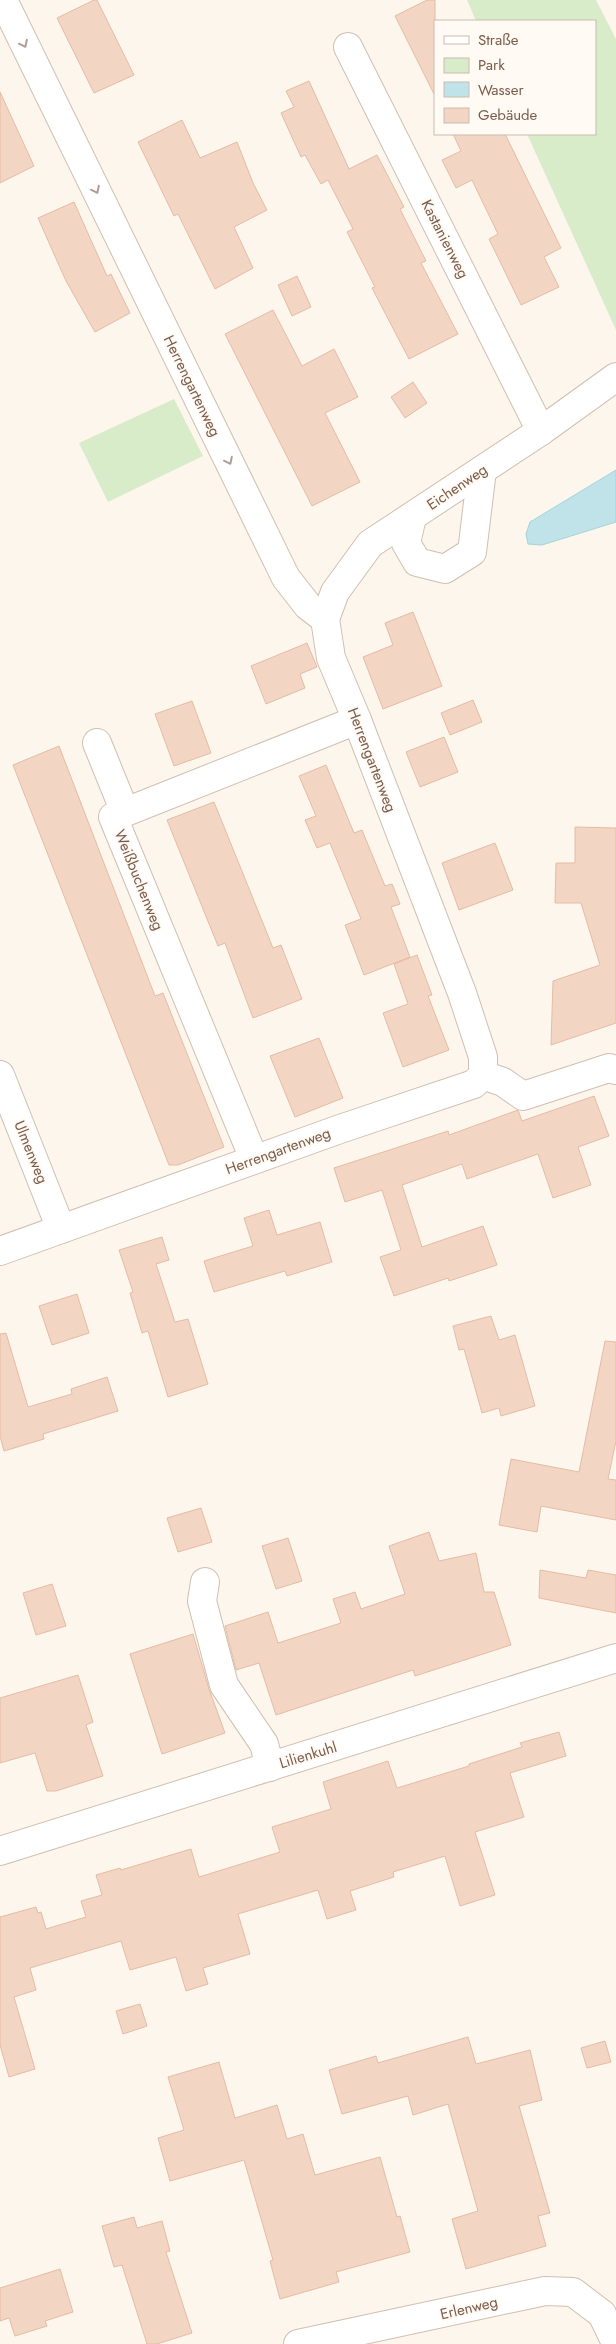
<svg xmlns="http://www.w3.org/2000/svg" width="616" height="2344" viewBox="0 0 616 2344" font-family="Jost,sans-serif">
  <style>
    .green { fill: #d8ecc9 }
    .water { fill: #bfe3e8; stroke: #a5d3da }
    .building { fill: #f3d5c3; stroke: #e6bba3 }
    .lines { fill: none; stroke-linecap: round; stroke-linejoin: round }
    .minor-casing { stroke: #d1beb0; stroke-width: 30 }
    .minor { stroke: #fff; stroke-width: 28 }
    .oneway { stroke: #af9d94 }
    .labels { text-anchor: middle; stroke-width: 4; stroke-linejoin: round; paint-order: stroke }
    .street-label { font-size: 15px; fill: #7a5c4d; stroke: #fffaf3 }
  </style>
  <rect width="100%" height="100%" fill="#fdf6ec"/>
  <g class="green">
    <path d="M467,0H596L616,39V330L527,134H595V21H476Z"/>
    <path d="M174,399L203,456L108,502L79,443Z"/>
  </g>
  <path class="water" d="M616,470V522L542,545L528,544L526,534L530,522Z"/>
  <g class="building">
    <path d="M94,0H97L134,75L94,93L57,18Z"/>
    <path d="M427,0H435V96L395,16Z"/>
    <path d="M309,81L349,169L377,155L404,207L400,209L426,261L421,263L458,334L409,359L372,288L375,287L347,232L353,229L328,180L321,184L305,155L301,157L281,113L294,107L286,91Z"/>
    <path d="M0,92L34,166L0,183Z"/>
    <path d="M182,120L200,158L237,142L253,183L267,210L234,227L253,268L215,289L178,214L174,216L138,142Z"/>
    <path d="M453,134H505L561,248L544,257L559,287L521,305L489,239L498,234L472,180L456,188L442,160L461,151Z"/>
    <path d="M74,202L107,276L111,274L130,313L95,332L66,281L38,218Z"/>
    <path d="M297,276L311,307L292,316L278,285Z"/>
    <path d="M273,310L302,366L334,349L358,397L325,413L360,482L312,506L225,334Z"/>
    <path d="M413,382L427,403L405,418L391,397Z"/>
    <path d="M413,612L442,686L383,709L363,657L393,645L385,623Z"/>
    <path d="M307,643L317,667L300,674L305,688L266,704L251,666Z"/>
    <path d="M473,700L482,722L450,735L441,713Z"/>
    <path d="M192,701L211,753L174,766L155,714Z"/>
    <path d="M444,737L458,772L420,787L406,752Z"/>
    <path d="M59,746L155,996L163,993L224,1147L178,1165H169L13,765Z"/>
    <path d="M326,765L354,833L362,830L385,886L392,884L400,904L391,907L410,957L364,975L345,925L361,919L330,843L317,848L305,820L316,816L299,776Z"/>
    <path d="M214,802L273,948L281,945L302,999L253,1018L225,943L218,946L167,820Z"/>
    <path d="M575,827L616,828V1023L551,1045L553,981L600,965L581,903H555L556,863H575Z"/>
    <path d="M495,843L513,890L459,910L442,863Z"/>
    <path d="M417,955L432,995L428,996L449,1050L403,1067L383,1013L408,1004L394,964Z"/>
    <path d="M319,1038L343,1098L295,1117L270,1056Z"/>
    <path d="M594,1096L609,1136L578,1147L591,1185L553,1198L538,1154L467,1179L462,1164L402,1185L422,1247L483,1226L497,1265L449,1281L448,1278L394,1296L380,1257L401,1250L382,1190L345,1202L334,1168L448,1131L449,1135L518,1110L522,1121Z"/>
    <path d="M269,1210L277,1235L320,1222L332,1262L287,1276L285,1271L214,1292L204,1261L253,1246L244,1218Z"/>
    <path d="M162,1237L169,1260L156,1264L175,1322L188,1319L208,1384L168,1397L148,1331L142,1333L130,1293L133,1292L119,1250Z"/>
    <path d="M77,1294L89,1333L52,1345L39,1306Z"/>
    <path d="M491,1316L499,1340L515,1335L535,1406L501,1416L499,1408L482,1413L464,1349L459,1350L453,1326Z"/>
    <path d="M6,1333L28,1407L72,1394L71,1389L107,1377L118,1411L43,1434L44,1439L4,1451L0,1436V1334Z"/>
    <path d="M605,1341L616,1342V1441L608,1479L616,1480V1520L541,1506L537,1532L499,1525L511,1459L579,1472Z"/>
    <path d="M201,1508L212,1542L178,1552L167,1518Z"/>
    <path d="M429,1532L439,1561L476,1553L484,1592H494L511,1645L415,1676L413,1670L276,1715L259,1663L236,1670L225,1626L268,1612L278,1643L341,1623L333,1599L355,1592L361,1609L405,1594L389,1546Z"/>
    <path d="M288,1538L302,1581L276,1589L262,1546Z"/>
    <path d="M540,1570L586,1578L588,1570L616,1575V1613L539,1598Z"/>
    <path d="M52,1584L66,1626L36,1635L23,1593Z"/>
    <path d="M193,1634L209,1689L225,1733L162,1754L130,1654Z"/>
    <path d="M78,1675L93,1722L86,1725L103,1776L56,1791H47L35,1753L0,1763V1698Z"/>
    <path d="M559,1732L566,1756L510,1773L524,1817L475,1832L495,1895L460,1906L445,1856L393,1872L394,1877L350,1891L356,1910L327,1919L318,1890L238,1914L250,1954L203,1968L208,1984L186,1991L176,1957L130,1970L121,1941L30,1968L36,1990L14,1997L35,2069L9,2077L0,2045V1917L36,1907L38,1913L41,1912L46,1929L86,1917L81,1901L102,1895L96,1875L120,1868L121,1870L191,1849L199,1877L280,1852L272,1827L331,1809L323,1782L388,1761L397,1788L469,1766V1764L522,1747L520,1743Z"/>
    <path d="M140,2004L147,2026L123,2034L116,2011Z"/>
    <path d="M468,2037L476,2064L530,2050L542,2100L519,2106L550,2213L538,2216L546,2246L466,2269L452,2219L478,2211L448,2104L413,2115L408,2096L342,2114L329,2070L376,2056L378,2063Z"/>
    <path d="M605,2041L611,2062L587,2068L581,2048Z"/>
    <path d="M219,2062L235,2118L277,2105L287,2139L303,2134L315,2175L380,2157L397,2217L400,2216L410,2252L336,2272L339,2282L280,2299L270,2261L273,2260L244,2160L170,2181L158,2138L184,2130L168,2077Z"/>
    <path d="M134,2217L137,2228L162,2221L170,2251L166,2252L192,2333L157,2344H147L122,2265L114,2267L102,2226Z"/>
    <path d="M60,2269L73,2312L45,2321L47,2326L15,2336L9,2318L0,2321V2288Z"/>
  </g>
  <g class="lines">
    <g class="minor-casing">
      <g id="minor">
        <path d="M348,47L541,431"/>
        <path d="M412,517L406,543L417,562L445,569L472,552L482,470"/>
        <path d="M325,619L335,592L370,544L541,431L616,377"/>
        <path d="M97,743L125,812"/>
        <path d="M0,1075L61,1229"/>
        <path d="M483,1075L503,1082L523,1096L609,1068L616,1070"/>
        <path d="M254,1159L113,817L357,720"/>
        <path d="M0,1251L340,1129L474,1084L483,1075V1057L462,993L357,720L331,658L325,619L308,606L286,578L3,0"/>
        <path d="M205,1582L202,1601L224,1685L264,1744L270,1767"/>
        <path d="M0,1851L616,1658"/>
        <path d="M298,2344L545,2291L573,2292L602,2314L616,2343"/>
      </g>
    </g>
    <use href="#minor" class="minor"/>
  </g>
  <defs><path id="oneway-chevron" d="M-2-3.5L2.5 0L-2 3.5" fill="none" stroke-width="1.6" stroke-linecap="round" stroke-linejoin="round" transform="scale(1.25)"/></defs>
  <g class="oneway">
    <use href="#oneway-chevron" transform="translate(24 44) rotate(64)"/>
    <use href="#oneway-chevron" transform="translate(96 190) rotate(64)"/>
    <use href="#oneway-chevron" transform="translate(229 461) rotate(64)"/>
  </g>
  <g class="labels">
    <g class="street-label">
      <text transform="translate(445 239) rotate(63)" y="5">Kastanienweg</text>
      <text transform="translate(192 386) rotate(64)" y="5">Herrengartenweg</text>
      <text transform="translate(457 487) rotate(-34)" y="5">Eichenweg</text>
      <text transform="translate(372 760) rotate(69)" y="5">Herrengartenweg</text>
      <text transform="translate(139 880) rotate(68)" y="5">Weißbuchenweg</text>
      <text transform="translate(278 1151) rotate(-20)" y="5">Herrengartenweg</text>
      <text transform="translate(31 1152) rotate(68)" y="5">Ulmenweg</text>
      <text transform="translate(308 1755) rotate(-17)" y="5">Lilienkuhl</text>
      <text transform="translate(469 2308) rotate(-13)" y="5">Erlenweg</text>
    </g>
  </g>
  <rect x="434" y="20" width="162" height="115" fill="#fffaf3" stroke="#cabbb1"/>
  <rect x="444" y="36" width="25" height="8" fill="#ffffff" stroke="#cabbb1"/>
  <text x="478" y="45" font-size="15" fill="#7a5c4d">Straße</text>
  <rect x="444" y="58" width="25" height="15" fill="#d8ecc9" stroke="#cabbb1"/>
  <text x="478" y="70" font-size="15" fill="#7a5c4d">Park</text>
  <rect x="444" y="82" width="25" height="15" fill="#bfe3e8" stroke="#cabbb1"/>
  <text x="478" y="95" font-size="15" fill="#7a5c4d">Wasser</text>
  <rect x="444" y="108" width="25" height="15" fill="#f3d5c3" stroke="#cabbb1"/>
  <text x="478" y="120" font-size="15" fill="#7a5c4d">Gebäude</text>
</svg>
